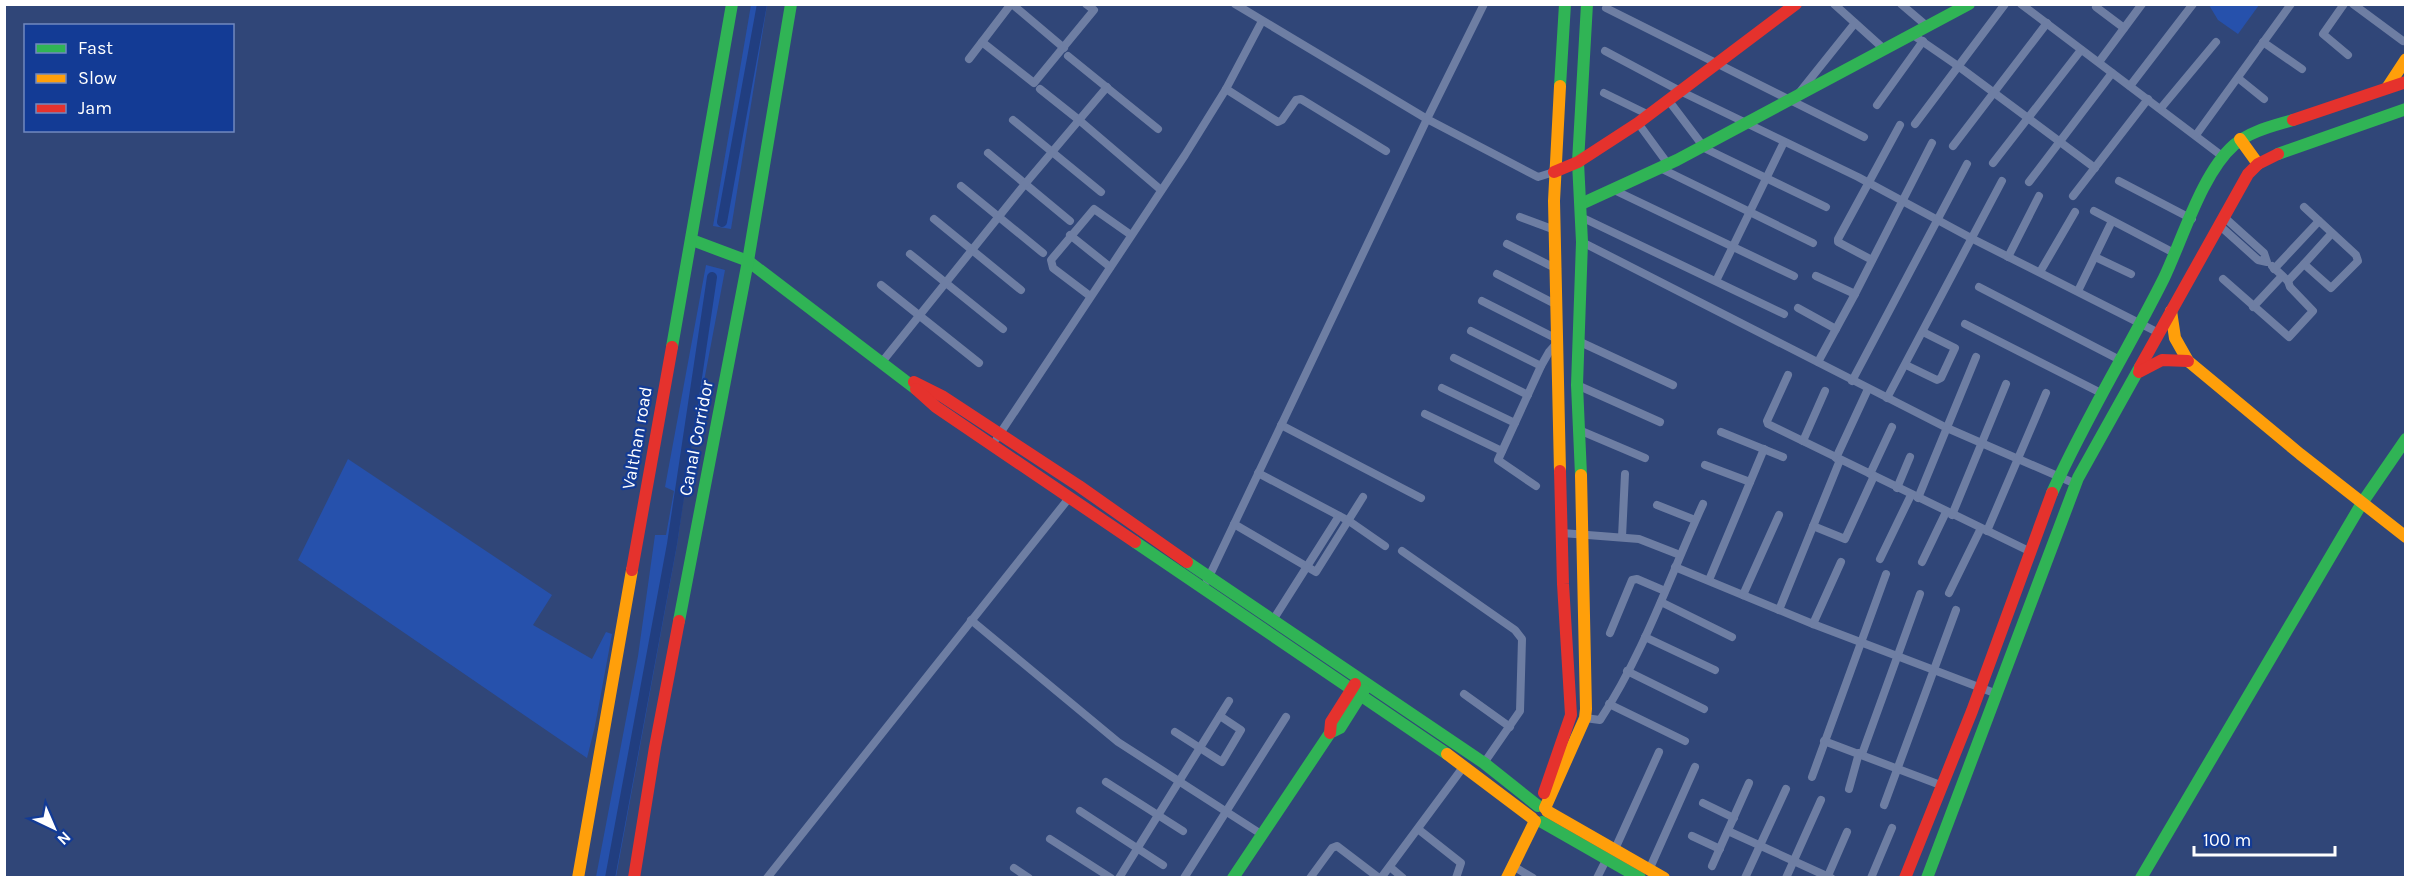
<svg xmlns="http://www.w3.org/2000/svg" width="2410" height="882" viewBox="0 0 2410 882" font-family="Karla,sans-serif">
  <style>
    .green { fill: #2651ac }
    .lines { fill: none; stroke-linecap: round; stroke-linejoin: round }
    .canal { stroke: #213e80; stroke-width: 10 }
    .street { stroke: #6e7ea3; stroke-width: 8 }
    .fast { stroke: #30b455; stroke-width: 12 }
    .slow { stroke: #ff9f0a; stroke-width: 12 }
    .jam { stroke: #e5322d; stroke-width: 12 }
    .labels { text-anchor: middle; stroke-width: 4.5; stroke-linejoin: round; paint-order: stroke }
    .street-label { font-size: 18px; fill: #fff; stroke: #133b95 }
  </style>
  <rect width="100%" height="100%" fill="#304678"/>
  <g class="green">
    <path d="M751,5H767L731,229L713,226Z"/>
    <path d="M2209,5H2259L2238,34L2218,20Z"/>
    <path d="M706,265L725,270L689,461L677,545L616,877H596L638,656L655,535H666L674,491L665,487Z"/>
    <path d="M348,459L552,595L533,625L592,659L606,632L612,634L595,726L587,758L298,560Z"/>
  </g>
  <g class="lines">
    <g class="canal">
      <path d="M722,222L762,4"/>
      <path d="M610,878L672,544L712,277"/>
    </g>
    <g class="street">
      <path d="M1012,4L1064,48"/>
      <path d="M1235,4L1427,119L1538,177L1554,172"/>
      <path d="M1834,4L1884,49"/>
      <path d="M1901,4L1928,27"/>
      <path d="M2021,4L2222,156"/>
      <path d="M2344,4L2323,34L2348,55"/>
      <path d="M2353,4L2403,41"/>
      <path d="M2096,7L2124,28"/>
      <path d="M1606,8L1864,137"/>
      <path d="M1913,35L1958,66L2095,168"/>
      <path d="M982,42L1034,83L1094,10L1086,4"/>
      <path d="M2263,42L2302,69"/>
      <path d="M1605,51L1682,92L1858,177L1971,238L2159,333"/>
      <path d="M1068,56L1158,129"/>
      <path d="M969,59L1011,4"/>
      <path d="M2099,62L2142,4"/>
      <path d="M2238,78L2264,99"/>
      <path d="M2130,86L2193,4"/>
      <path d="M1040,89L1079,120L1161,190"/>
      <path d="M1226,89L1278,122L1282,120L1296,100L1301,99L1386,151"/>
      <path d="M1604,93L1649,115"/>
      <path d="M1799,93L1855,23"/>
      <path d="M1669,101L1703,146"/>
      <path d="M1877,105L1923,41"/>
      <path d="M2161,108L2216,42"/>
      <path d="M1013,120L1101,192"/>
      <path d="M1638,123L1668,164"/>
      <path d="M1915,124L2005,4"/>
      <path d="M2196,135L2291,4"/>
      <path d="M1953,146L2047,23"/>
      <path d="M1702,147L1826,207"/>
      <path d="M988,153L1070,221"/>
      <path d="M1993,163L2081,50"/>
      <path d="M1660,168L1813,243"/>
      <path d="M2119,181L2192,219"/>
      <path d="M2029,182L2112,73"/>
      <path d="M961,186L1043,253"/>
      <path d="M1614,190L1794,276"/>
      <path d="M2073,196L2148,99"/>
      <path d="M2304,207L2356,255L2358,261L2331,288L2304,264L2332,233"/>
      <path d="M2094,211L2176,254"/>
      <path d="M1520,217L1555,230"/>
      <path d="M1581,217L1784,314"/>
      <path d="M934,219L1021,290"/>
      <path d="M2219,225L2258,260L2267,262L2264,253L2224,217"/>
      <path d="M1070,235L1110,267"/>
      <path d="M1582,242L1947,428L2076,484"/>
      <path d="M1507,244L1557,269"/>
      <path d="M910,254L1003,329"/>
      <path d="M2008,257L2039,196"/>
      <path d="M2095,257L2131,274"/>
      <path d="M1872,260L1838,242V239L1900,125"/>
      <path d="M2272,266L2288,281L2304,264"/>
      <path d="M2274,269L2319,221"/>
      <path d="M2040,272L2075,212"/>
      <path d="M1497,274L1557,305"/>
      <path d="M1816,276L1855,294"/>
      <path d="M2223,279L2289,337L2313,311L2290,287L2288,281"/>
      <path d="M1716,281L1784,142"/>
      <path d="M881,285L979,363"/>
      <path d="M1979,287L2118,359"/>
      <path d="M2078,291L2112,221"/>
      <path d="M1090,296L1053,268L1051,260L1094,209L1131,235"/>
      <path d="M1482,301L1557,339"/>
      <path d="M2253,307L2282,276"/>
      <path d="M1798,308L1836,329"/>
      <path d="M1965,324L2101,393"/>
      <path d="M1471,331L1541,366"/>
      <path d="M1578,341L1673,385"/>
      <path d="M1454,358L1528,395"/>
      <path d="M882,362L1025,184L1107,87"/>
      <path d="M1818,362L1855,294L1932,143"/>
      <path d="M1906,365L1937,380L1941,378L1955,348L1923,332"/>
      <path d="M1788,375L1767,421L1768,424L2029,551"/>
      <path d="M1852,381L1967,164"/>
      <path d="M1577,385L1660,422"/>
      <path d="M1442,388L1515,423"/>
      <path d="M1887,398L2002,181"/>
      <path d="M1425,414L1502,451"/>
      <path d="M1281,425L1421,498"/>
      <path d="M1579,430L1645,458"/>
      <path d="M1721,432L1783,457"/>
      <path d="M997,438L1185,155L1226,89L1262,21"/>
      <path d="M1803,441L1825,391"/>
      <path d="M1836,458L1868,389"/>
      <path d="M1705,465L1750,482"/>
      <path d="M1258,473L1349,521L1385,546"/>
      <path d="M1870,474L1892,427"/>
      <path d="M1536,486L1498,460L1541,366L1549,352L1557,343"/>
      <path d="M1897,488L1910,457"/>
      <path d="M1918,498L1976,357"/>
      <path d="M1657,505L1695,520"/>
      <path d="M1952,515L2006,384"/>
      <path d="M1234,524L1316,572L1363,497"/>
      <path d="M1813,526L1845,539L1874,476"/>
      <path d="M1987,531L2046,393"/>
      <path d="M1562,533L1639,539L1680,555"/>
      <path d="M1622,537L1625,474"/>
      <path d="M1402,551L1515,630L1522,639L1520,711L1484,763"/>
      <path d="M1880,559L1911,495"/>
      <path d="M1922,562L1946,512"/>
      <path d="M1675,567L1813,624L1997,694"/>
      <path d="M1709,580L1764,449"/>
      <path d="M1207,581L1427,119L1484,4"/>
      <path d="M1949,593L1981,528"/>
      <path d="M1743,595L1779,515"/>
      <path d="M1661,602L1732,637"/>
      <path d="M1779,610L1840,460"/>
      <path d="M971,620L1118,742L1261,834"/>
      <path d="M1273,620L1339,516"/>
      <path d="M1813,624L1841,562"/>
      <path d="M1610,633L1632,580L1637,579L1665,591"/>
      <path d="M1645,637L1715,670"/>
      <path d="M1627,671L1704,709"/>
      <path d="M1464,694L1510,727"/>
      <path d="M1609,704L1685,741"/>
      <path d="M1585,718L1600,720C1644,653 1670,576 1703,504"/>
      <path d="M1175,732L1222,762L1241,730L1220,716"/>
      <path d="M1824,741L1943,786"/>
      <path d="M1862,754L1920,594"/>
      <path d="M1812,777L1886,574"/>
      <path d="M1106,782L1183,831"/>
      <path d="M1849,789L1859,753"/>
      <path d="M1703,803L1734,818"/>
      <path d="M1884,805L1956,610"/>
      <path d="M1080,811L1163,865"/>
      <path d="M1418,829L1461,863L1456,878"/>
      <path d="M1728,831L1831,878"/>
      <path d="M1692,836L1720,849"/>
      <path d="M1050,839L1111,878"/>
      <path d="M1615,849L1659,752"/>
      <path d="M1513,866L1533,878"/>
      <path d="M1712,866L1749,783"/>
      <path d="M1390,867L1403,878"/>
      <path d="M1014,868L1029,878"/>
      <path d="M1649,870L1695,767"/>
      <path d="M767,878L1069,498"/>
      <path d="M1119,878L1229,701"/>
      <path d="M1184,878L1286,717"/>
      <path d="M1310,878L1332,848L1337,846L1379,878"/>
      <path d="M1381,878L1464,766"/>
      <path d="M1597,878L1606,860"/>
      <path d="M1745,878L1786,789"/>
      <path d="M1786,878L1821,800"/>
      <path d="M1827,878L1847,832"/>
      <path d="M1871,878L1892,828"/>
    </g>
    <g class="fast">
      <path d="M1560,86L1565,4"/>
      <path d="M2278,154L2406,109"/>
      <path d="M1581,204L1677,160L1969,4"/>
      <path d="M692,240L748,261L916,389"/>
      <path d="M672,347L732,4"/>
      <path d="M1581,475L1577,385L1582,242L1578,162L1587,4"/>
      <path d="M2052,493C2085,419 2128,350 2164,278C2183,238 2202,173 2234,145C2250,131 2273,126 2293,120"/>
      <path d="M1135,542L1447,754"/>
      <path d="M1187,562L1484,763L1538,806"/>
      <path d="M679,621L748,261L791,4"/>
      <path d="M1542,822L1640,878"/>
      <path d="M1233,878L1330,733L1340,728L1364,690"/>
      <path d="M1927,878L2078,478L2140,367"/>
      <path d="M2141,878L2362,503L2406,439"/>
    </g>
    <g class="slow">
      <path d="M2387,88L2406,59"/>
      <path d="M2240,139L2258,164"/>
      <path d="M2171,311L2175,338L2188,361L2300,454L2406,537"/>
      <path d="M1560,471L1554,201L1560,86"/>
      <path d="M1447,754L1532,818"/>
      <path d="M1545,808L1585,718L1586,709L1581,475"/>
      <path d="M1547,811L1664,878"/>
      <path d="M578,878L632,570"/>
      <path d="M1507,878L1535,821"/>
    </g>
    <g class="jam">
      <path d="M2293,120L2406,82"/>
      <path d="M1554,172L1578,162L1638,123L1796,4"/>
      <path d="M2140,367L2248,174L2258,164L2278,154"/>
      <path d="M2139,372L2162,360L2188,361"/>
      <path d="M914,382L942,396L1079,486L1187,562"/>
      <path d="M916,389L936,407L1135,542"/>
      <path d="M632,570L672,347"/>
      <path d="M1330,733L1331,722L1355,684"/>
      <path d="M1544,793L1571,715L1563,584L1560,471"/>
      <path d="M634,878L655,747L679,621"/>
      <path d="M1905,878L1972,711L2052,493"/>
    </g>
  </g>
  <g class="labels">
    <g class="street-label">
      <text transform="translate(637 438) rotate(-80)" y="6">Valthan road</text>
      <text transform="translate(696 438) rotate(-79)" y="6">Canal Corridor</text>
    </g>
  </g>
  <rect width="2410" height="882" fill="none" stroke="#ffffff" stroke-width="12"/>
  <rect x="24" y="24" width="210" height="108" fill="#133b95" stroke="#7189bf" stroke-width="1.5"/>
  <rect x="36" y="44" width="30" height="9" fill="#30b455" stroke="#7189bf" stroke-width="1.5"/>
  <text x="78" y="54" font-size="18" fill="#ffffff">Fast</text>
  <rect x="36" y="74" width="30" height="9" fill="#ff9f0a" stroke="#7189bf" stroke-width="1.5"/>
  <text x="78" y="84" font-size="18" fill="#ffffff">Slow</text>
  <rect x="36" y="104" width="30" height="9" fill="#e5322d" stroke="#7189bf" stroke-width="1.5"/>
  <text x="78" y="114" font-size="18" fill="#ffffff">Jam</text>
  <g transform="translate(54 828) rotate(136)" stroke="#133b95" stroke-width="4.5" paint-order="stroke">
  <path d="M0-4.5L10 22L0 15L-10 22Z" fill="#ffffff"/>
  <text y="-9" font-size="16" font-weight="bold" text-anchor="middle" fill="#ffffff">N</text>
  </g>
  <path d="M2194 846v9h141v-9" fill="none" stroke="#ffffff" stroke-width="3"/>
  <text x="2203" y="846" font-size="18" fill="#ffffff" stroke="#133b95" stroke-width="4.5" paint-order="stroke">100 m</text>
</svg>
